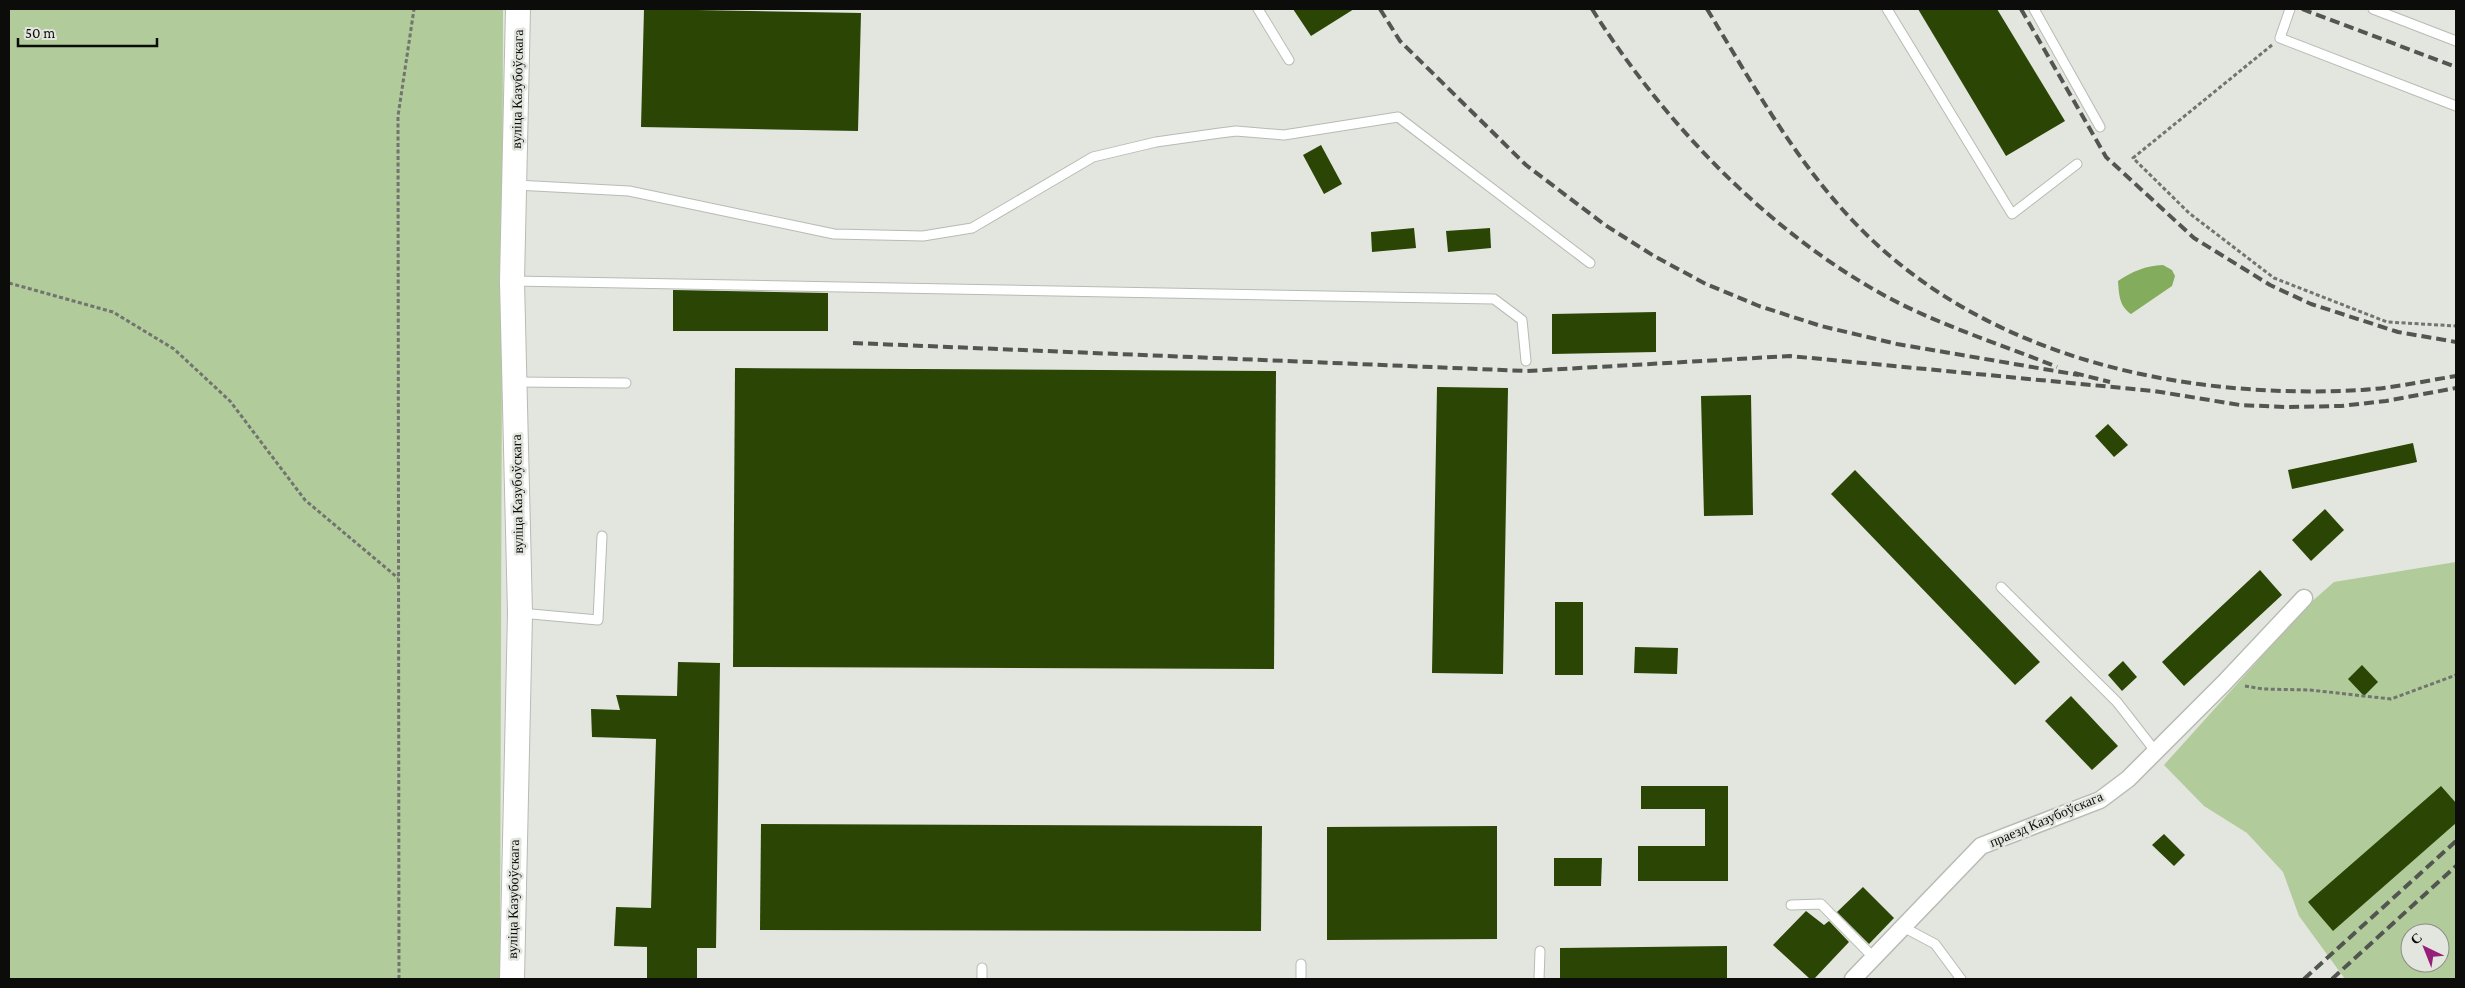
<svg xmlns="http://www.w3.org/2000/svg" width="2465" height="988" viewBox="0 0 2465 988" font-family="'Crimson Pro',serif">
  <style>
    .green { fill: #b1cb9a; fill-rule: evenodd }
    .water { fill: #83ac5c }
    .building { fill: #2a4504 }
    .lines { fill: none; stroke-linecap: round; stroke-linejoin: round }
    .lane-casing { stroke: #b7bbb4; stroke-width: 11 }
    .street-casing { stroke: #b7bbb4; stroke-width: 19 }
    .secondary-casing { stroke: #b7bbb4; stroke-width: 26 }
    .path { stroke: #727470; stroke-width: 3; stroke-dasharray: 4 2.5; stroke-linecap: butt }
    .lane { stroke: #fff; stroke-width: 9 }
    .street { stroke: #fff; stroke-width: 16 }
    .secondary { stroke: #fff; stroke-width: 24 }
    .rail { stroke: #535551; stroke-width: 4; stroke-dasharray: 10 5; stroke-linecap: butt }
    .labels { text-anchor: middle; stroke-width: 5; stroke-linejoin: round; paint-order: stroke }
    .street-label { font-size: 14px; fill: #0c0d0b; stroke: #e2e6df }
  </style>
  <rect width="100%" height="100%" fill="#e2e6df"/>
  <g class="green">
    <path d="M9,9H503L500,979H9Z"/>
    <path d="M2456,562V979H2345L2299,916L2283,872L2247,833L2204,806L2164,765L2309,604L2334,582ZM2410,933H2440V963H2410Z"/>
  </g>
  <path class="water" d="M2163,265L2172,270L2175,276L2172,286L2131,314C2119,306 2119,294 2118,281C2133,271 2145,266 2163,265Z"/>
  <g class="building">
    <path d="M644,9L861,13L858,131L641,127Z"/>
    <path d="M1293,9H1354L1311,36Z"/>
    <path d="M1918,9H1997L2065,121L2006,156Z"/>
    <path d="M1321,145L1342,184L1324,194L1303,155Z"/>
    <path d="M1414,228L1416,248L1372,252L1371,232Z"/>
    <path d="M1490,228L1491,248L1448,252L1446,231Z"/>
    <path d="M673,290L828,293V331H673Z"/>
    <path d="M1656,312V352L1552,354V314Z"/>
    <path d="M735,368L1276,371L1274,669L733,667Z"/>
    <path d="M1437,387L1508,388L1503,674L1432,673Z"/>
    <path d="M1751,395L1753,515L1704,516L1701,396Z"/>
    <path d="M2108,424L2128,445L2114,457L2095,436Z"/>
    <path d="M2413,443L2417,462L2292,489L2288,470Z"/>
    <path d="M1855,470L2040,662L2015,685L1831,494Z"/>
    <path d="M2325,509L2344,530L2311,561L2292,540Z"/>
    <path d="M2260,570L2282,595L2184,686L2162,662Z"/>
    <rect x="1555" y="602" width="28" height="73"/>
    <path d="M1635,647L1678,648L1677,674L1634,673Z"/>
    <path d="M2123,661L2137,677L2122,691L2108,675Z"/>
    <path d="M678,662L720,663L716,948H697V979H647V947L614,946L616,907L651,908L656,739L592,737L591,709L620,710L616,695L677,696Z"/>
    <path d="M2362,665L2378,682L2364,696L2348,679Z"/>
    <path d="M2071,696L2118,746L2092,770L2045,721Z"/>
    <path d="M1641,786H1728V881H1638V846H1705V809H1641Z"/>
    <path d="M2441,786L2456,803V823L2333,931L2308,902Z"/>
    <path d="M761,824L1262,826L1261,931L760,930Z"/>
    <path d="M1497,826V939L1327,940V827Z"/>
    <path d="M2164,834L2185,855L2174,866L2152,845Z"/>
    <path d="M1554,858H1602L1601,886H1554Z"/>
    <path d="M1863,887L1894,918L1869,944L1837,912Z"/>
    <path d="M1806,911L1824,925L1829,921L1849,942L1814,979H1810L1773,945Z"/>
    <path d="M1727,946V979H1560V948Z"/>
  </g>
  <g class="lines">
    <g class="lane-casing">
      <g id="lane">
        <path d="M1258,9L1289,60"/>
        <path d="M1887,9L2012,214L2077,164"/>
        <path d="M2034,9L2100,127"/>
        <path d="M2290,9L2280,38L2456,106"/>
        <path d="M2373,9L2456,41"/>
        <path d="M516,185L629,191L834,234L923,236L972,228L1093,157L1156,142L1220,133L1236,131L1284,135L1398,117L1590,263"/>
        <path d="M512,281L1494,299L1522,320L1526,361"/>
        <path d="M515,382L626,383"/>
        <path d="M2001,587L2117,702L2156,752"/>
        <path d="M520,613L598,620L602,536"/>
        <path d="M1791,905L1821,904L1874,958"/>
        <path d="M1903,927L1935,944L1961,979"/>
        <path d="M982,979V968"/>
        <path d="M1301,979V964"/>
        <path d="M1539,979L1540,951"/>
      </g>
    </g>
    <g class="street-casing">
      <path id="street" d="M1853,979L1981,846L2100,800L2128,779L2224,683L2304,598"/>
    </g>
    <g class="secondary-casing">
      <path id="secondary" d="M512,979L520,613L512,281L518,9"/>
    </g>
    <g class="path">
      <path d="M2272,45L2133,158L2189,213L2274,278L2387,322L2456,326"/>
      <path d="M9,283L113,312L174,349L230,401L305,500L398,578"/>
      <path d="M2245,686L2263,689L2310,690L2391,699L2456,675"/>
      <path d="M399,979L398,116L414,9"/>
    </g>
    <use href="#lane" class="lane"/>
    <use href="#street" class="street"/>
    <use href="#secondary" class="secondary"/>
    <g class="rail">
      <path d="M1380,9L1400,41L1526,165L1605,225L1654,256L1706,284L1759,306L1821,326L1897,344L2079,375"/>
      <path d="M1592,9C1662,120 1764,228 1880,293C1935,324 1998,343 2057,367"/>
      <path d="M1707,9C1752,83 1794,159 1854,222C1983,358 2181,400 2362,390C2393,388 2425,381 2456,376"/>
      <path d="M2021,9L2106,157L2194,238L2270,285L2311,304L2398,332L2456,342"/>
      <path d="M2302,9L2456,67"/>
      <path d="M853,343L1527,371L1790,356L2154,391L2240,405L2285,407L2341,406L2386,401L2456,388"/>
      <path d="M2074,373L2110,382"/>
      <path d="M2304,979L2456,841"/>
      <path d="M2332,979L2456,866"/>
    </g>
  </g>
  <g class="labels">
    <g class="street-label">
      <text transform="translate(517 89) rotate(-89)" y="5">вуліца Казубоўскага</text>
      <text transform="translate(517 494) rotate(-91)" y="5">вуліца Казубоўскага</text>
      <text transform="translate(2046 819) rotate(-23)" y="5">праезд Казубоўскага</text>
      <text transform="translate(513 899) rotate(-89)" y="5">вуліца Казубоўскага</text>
    </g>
  </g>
  <rect width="2465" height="988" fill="none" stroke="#0c0d0b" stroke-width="20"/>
  <g transform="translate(2425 948) rotate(317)"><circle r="24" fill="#e2e6df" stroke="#8c8f8a"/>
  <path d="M0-4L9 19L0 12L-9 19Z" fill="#981f79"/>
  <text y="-8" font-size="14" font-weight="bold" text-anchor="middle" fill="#0c0d0b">С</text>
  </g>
  <path d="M18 38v8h139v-8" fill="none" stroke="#0c0d0b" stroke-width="2.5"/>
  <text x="25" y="38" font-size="15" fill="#0c0d0b" stroke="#e2e6df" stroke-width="4" paint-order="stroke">50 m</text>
</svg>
